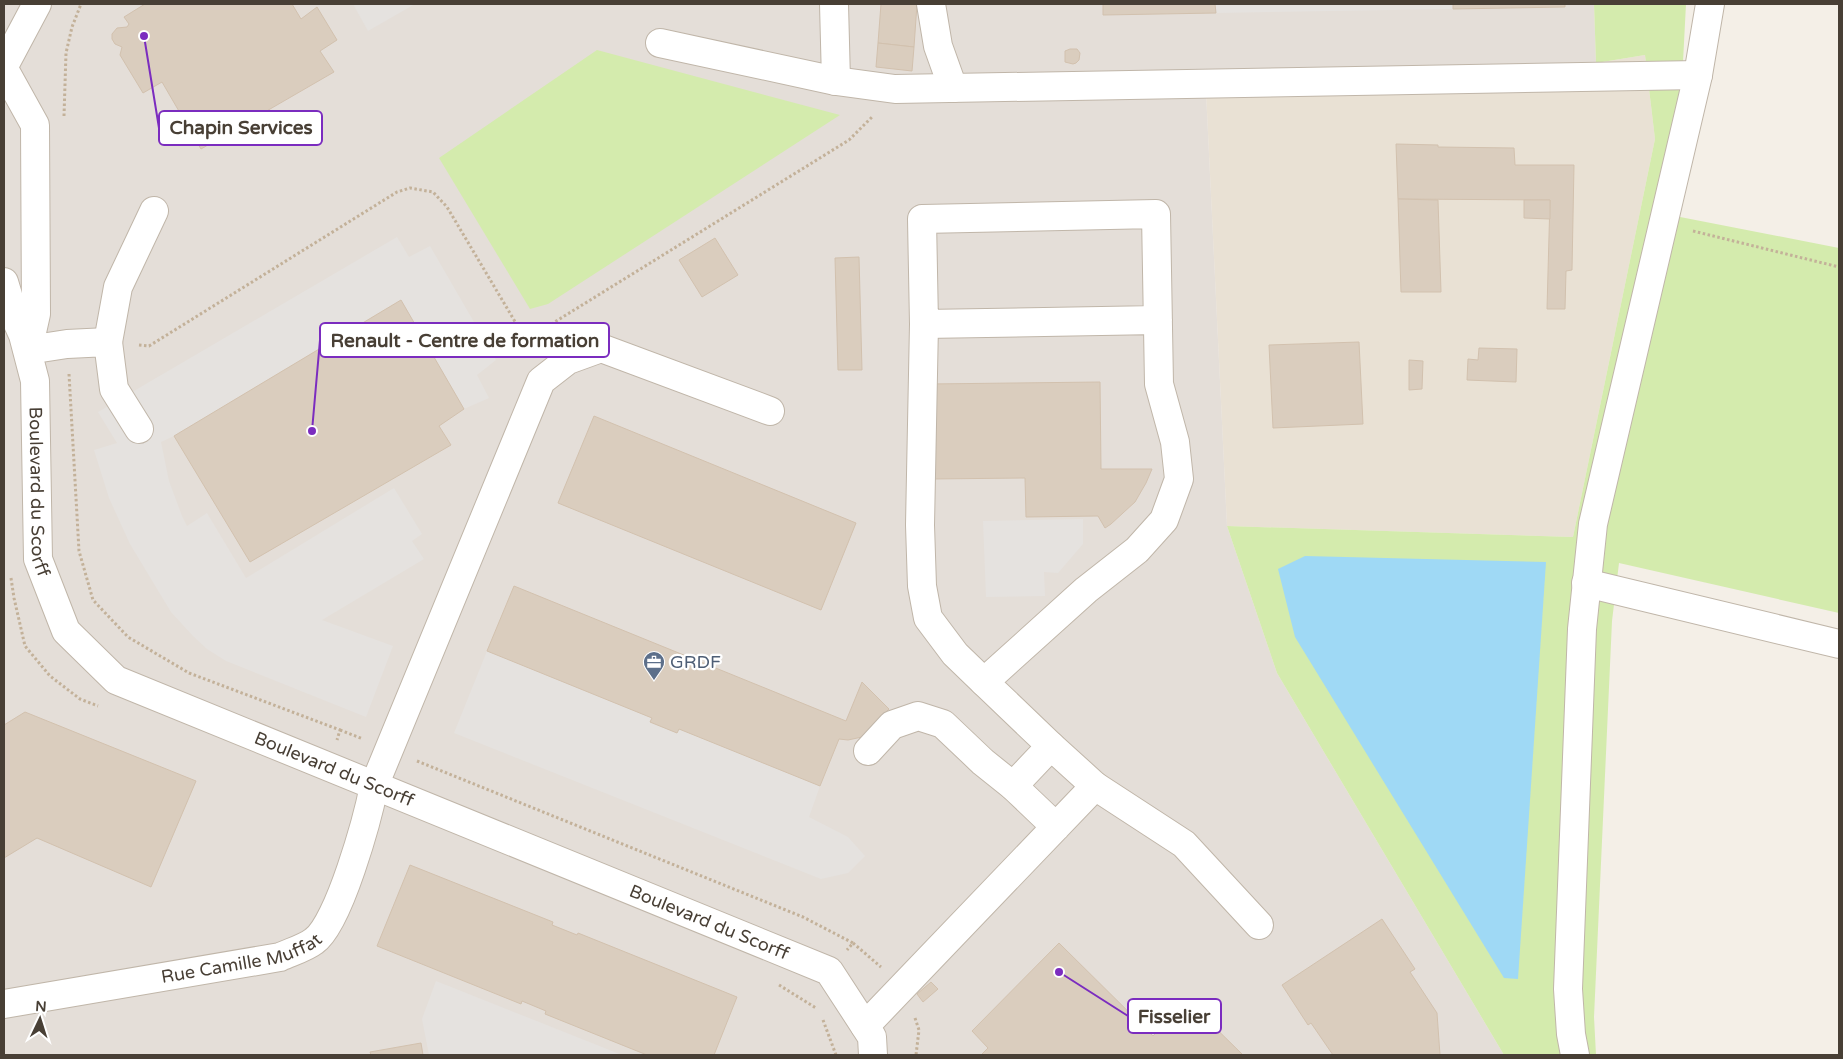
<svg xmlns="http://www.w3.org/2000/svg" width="1843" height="1059" viewBox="0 0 1843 1059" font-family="'Varela Round',sans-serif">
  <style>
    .residential { fill: #e9e1d4 }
    .industrial { fill: #e4ded8 }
    .green { fill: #d4ebad }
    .parking { fill: #e5e2df }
    .water { fill: #9fd9f5 }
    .building { fill: #dacdbe; stroke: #d2c1ae }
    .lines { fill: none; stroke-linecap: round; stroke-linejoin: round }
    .minor-casing { stroke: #c0b6a9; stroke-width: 30 }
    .path { stroke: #c3b199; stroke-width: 3; stroke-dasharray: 2.5 2.5; stroke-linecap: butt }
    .minor { stroke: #fff; stroke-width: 28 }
    .labels { text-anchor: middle; stroke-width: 4.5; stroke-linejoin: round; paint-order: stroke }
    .street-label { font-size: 18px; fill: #483f35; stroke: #fff }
    .service-label { font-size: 18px; fill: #4e5e75; stroke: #fff; text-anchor: start }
    .leader { fill: none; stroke: #7b2cbf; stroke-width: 2 }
    .callout-dot { fill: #7b2cbf; stroke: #fff; stroke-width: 2 }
    .callout { fill: #fff; stroke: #7b2cbf; stroke-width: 2 }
    .callout-label { font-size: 19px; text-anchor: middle; font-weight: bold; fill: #483f35 }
  </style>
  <rect width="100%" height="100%" fill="#f4efe7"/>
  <path class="residential" d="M1645,55L1655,139L1573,537L1227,526L1205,71L1596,63Z"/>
  <path class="industrial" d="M4,4H1594L1596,63L1205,71L1227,526L1277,673L1504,1055H4Z"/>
  <g class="green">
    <path d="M1594,4H1686L1675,216L1839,248V613L1619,563L1612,621L1594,1017L1596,1055H1504L1277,673L1227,526L1573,537L1655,139L1645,55L1596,63Z"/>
    <path d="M597,50L840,115L548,304L530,309L439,158Z"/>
  </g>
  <g class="parking">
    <path d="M353,4H415L368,31Z"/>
    <path d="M1215,4H1453V9L1216,13Z"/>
    <path d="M397,237L409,257L430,246L496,360L477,375L489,398L464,409L400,300L174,436L161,442L169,481L182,516L187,526L207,513L246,578L394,488L422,534L412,541L424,559L322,620L393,646L366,717L226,661L207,649L193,636L171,612L130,544L109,498L94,450L117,443L98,412Z"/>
    <path d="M1083,519V544L1058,573L1044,572L1045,596L986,597L983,521Z"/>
    <path d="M487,651L652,718L650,723L677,733L679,729L820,786L809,817L848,837L865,856L848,873L821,879L454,733Z"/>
    <path d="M436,981L622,1055H429L422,1019Z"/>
  </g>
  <path class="water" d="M1305,556L1546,562L1518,979L1504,978L1295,637L1278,569Z"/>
  <g class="building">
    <path d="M145,4H292L301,19L317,7L337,40L320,51L334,72L201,149L162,82L143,93L120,55L122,47L115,44L112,39V34L117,28L127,27L129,24L124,17Z"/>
    <path d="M881,4H917L914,47L878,43Z"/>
    <path d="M1103,4H1215L1216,13L1103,15Z"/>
    <path d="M1453,4H1565V7L1453,9Z"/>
    <path d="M878,43L914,47L912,71L876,67Z"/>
    <path d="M1070,49H1077L1080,53L1079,60L1076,63L1073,64L1065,62V51Z"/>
    <path d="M1396,144L1438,145V147L1514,148L1515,165H1574L1572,270L1566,271L1565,309H1547L1550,200L1398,199Z"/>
    <path d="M1398,199L1438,200L1441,292H1401Z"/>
    <path d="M1524,200H1550V219L1524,218Z"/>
    <path d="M715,238L738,275L702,297L679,260Z"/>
    <path d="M859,257L862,370H838L835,258Z"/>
    <path d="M401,300L464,409L439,426L451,445L250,562L174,436Z"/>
    <path d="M1359,342L1363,424L1273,428L1269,345Z"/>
    <path d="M1479,348L1517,349L1516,382L1467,380L1468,359L1478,360Z"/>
    <path d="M1409,360L1423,361L1422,389L1409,390Z"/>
    <path d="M1100,382L1101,469H1152L1146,483L1135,502L1111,524L1105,528L1098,516L1026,517L1025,478L931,479L929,384Z"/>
    <path d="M594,416L856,523L821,610L558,503Z"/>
    <path d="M514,586L846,721L862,682L889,709L862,737L848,740L839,739L820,786L679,729L677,733L650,722L652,718L487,651Z"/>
    <path d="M25,712L196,781L151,887L37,838L4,858V725Z"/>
    <path d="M410,865L553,922L552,925L577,935L578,933L737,997L714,1055H647L545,1014L546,1011L522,1001L521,1004L377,946Z"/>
    <path d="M1382,919L1415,969L1410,972L1437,1013L1440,1055H1333L1311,1023L1308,1025L1282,985Z"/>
    <path d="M1059,943L1153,1036L1188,1001L1243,1055H981L988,1048L972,1031Z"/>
    <path d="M931,982L938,989L923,1002L917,994Z"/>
    <path d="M421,1043L423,1055H371L370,1052Z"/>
  </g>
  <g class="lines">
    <g class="minor-casing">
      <g id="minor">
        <path d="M834,4L836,81"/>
        <path d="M931,4L938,46L953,88"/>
        <path d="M660,43L836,81L895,89L1698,75"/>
        <path d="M4,66L37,4"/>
        <path d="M4,69L35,125L36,314L28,350L67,344L108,342L114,389L139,429"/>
        <path id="s1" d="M4,282L14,315L23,335L35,381L38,559L66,631L116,680L829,971L872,1037L873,1055"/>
        <path d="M924,324L920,525L922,586L928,618L955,654L984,682"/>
        <path d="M108,342L118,287L154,211"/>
        <path d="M1586,583L1839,644"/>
        <path d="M1051,746L984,682L1086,590L1137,550L1164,520L1179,479L1175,442L1159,384L1156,214L922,219L924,324L1158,320"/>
        <path d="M868,751L892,725L918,716L943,724L983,762L1013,786"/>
        <path d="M1095,786L1184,844L1259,925"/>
        <path id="s2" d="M4,1004L280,957C291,952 305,948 314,941C339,924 368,817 374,786L541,381L568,360L601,348L770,411"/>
        <path d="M865,1026L1095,786L1051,746L1013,786L1056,827"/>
        <path d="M1575,1055L1571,1034L1568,989L1582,629L1593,524L1698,75L1710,4"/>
      </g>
    </g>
    <g class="path">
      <path d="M64,116L66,53L72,27L81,4"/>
      <path d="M1693,231L1839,267"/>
      <path d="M139,345L149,346L397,192L410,188L433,192L447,207L520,330L529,331L545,328L849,140L872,117"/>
      <path d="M69,374L79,551L93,600L128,637L189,673L340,730L337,740"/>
      <path d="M11,578L14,598L25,646L50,676L80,699L98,706"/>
      <path d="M340,730L363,739"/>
      <path d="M417,761L803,917L853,943L847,950"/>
      <path d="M853,943L881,967"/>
      <path d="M779,985L816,1008"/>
      <path d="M915,1018L919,1030L916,1055"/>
      <path d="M823,1020L836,1055"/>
    </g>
    <use href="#minor" class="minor"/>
  </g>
  <defs>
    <g id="office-pin" transform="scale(1.125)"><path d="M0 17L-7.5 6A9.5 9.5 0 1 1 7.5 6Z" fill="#5c6f8a" stroke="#fff"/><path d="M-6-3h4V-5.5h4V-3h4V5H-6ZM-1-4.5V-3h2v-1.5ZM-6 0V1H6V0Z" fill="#fff"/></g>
  </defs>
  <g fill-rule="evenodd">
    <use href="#office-pin" x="654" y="662"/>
  </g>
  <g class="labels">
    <g class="street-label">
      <text dy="6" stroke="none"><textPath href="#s1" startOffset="215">Boulevard du Scorff</textPath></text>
      <text dy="6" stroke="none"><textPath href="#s1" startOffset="665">Boulevard du Scorff</textPath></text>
      <text dy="6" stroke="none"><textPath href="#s1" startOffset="1070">Boulevard du Scorff</textPath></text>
      <text dy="6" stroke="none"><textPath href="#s2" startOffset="242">Rue Camille Muffat</textPath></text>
    </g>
    <g class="service-label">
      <text x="670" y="668">GRDF</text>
    </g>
  </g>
  <path class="leader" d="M144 36L159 128M312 431L320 340M1059 972L1128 1016"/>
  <g class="callout-dot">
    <circle cx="144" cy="36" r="5"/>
    <circle cx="312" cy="431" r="5"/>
    <circle cx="1059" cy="972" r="5"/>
  </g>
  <g class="callout">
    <rect x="159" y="111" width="163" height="34" rx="5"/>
    <rect x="320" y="323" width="289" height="34" rx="5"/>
    <rect x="1128" y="999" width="93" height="34" rx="5"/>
  </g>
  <g class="callout-label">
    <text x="241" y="134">Chapin Services</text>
    <text x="465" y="347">Renault - Centre de formation</text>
    <text x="1174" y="1023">Fisselier</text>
  </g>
  <rect width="1843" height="1059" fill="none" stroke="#483f35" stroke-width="10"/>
  <g transform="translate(40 1019) rotate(4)" stroke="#ffffff" stroke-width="4" paint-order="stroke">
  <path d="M0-4L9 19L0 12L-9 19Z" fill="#483f35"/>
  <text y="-8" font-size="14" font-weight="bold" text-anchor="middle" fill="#483f35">N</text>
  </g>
</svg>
